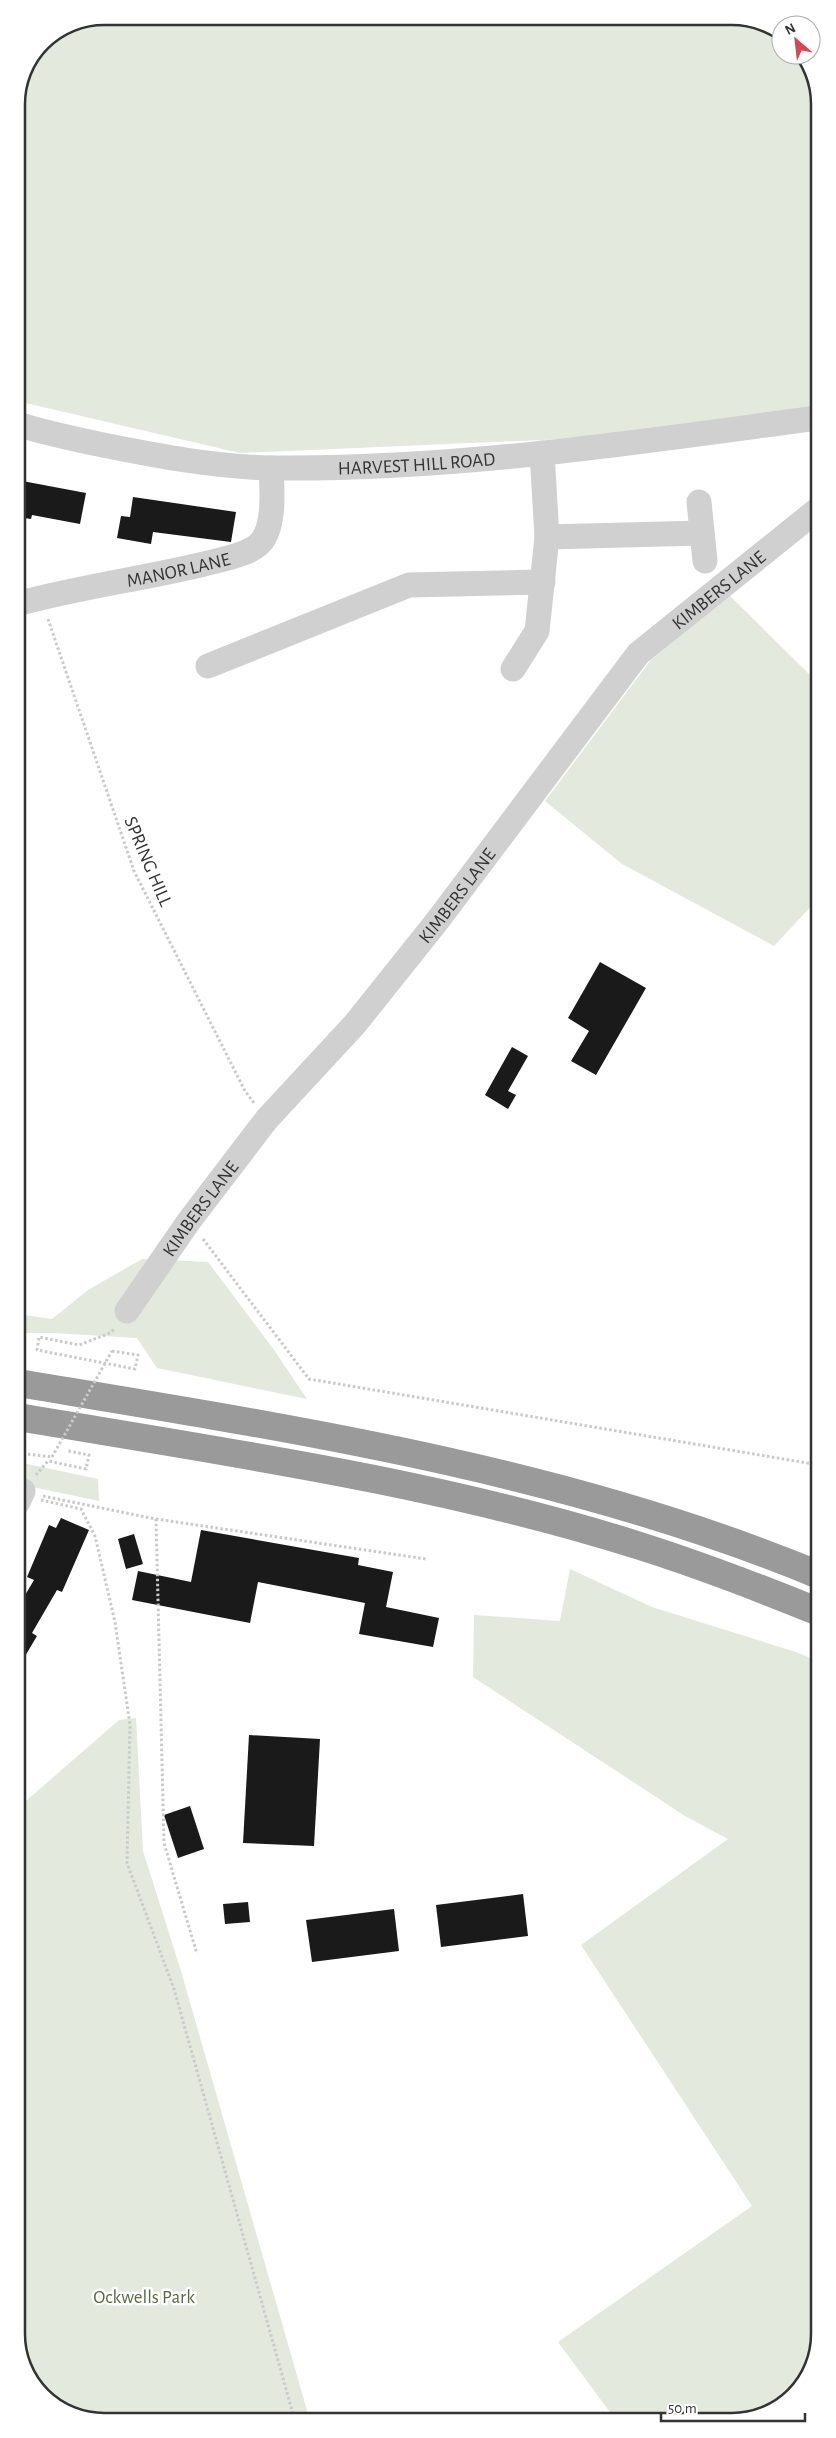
<svg xmlns="http://www.w3.org/2000/svg" width="836" height="2438" viewBox="0 0 836 2438" font-family="'Alegreya Sans',sans-serif">
  <style>
    .green { fill: #e3e9dd }
    .building { fill: #1a1a1a }
    .lines { fill: none; stroke-linecap: round; stroke-linejoin: round }
    .path { stroke: #cacaca; stroke-width: 3; stroke-dasharray: 2.5 2.5; stroke-linecap: butt }
    .minor { stroke: #d0d0d0; stroke-width: 25 }
    .highway { stroke: #9a9a9a; stroke-width: 28 }
    .path-bridge { stroke: #cacaca; stroke-width: 3; stroke-dasharray: 2.5 2.5; stroke-linecap: butt }
    .labels { text-anchor: middle; stroke-width: 5; stroke-linejoin: round; paint-order: stroke }
    .street-label { font-size: 19px; fill: #333; stroke: #fff }
    .park-label { font-size: 19px; fill: #566c43; stroke: #fff }
    .rim { fill: none; stroke: #333; stroke-width: 2.5 }
  </style>
  <rect width="100%" height="100%" fill="#fff"/>
  <g class="green">
    <path d="M738,16L781,34V55H801L817,81V405L801,409L586,438L240,453L17,401L16,98L42,42L70,23Z"/>
    <path d="M729,595L818,683V899L774,946L622,864L545,801L650,661Z"/>
    <path d="M142,1259L208,1262L274,1350L307,1399L157,1368L137,1338L53,1333H18V1314L52,1319L88,1290Z"/>
    <path d="M18,1462L98,1479L99,1501L18,1484Z"/>
    <path d="M570,1569L652,1607L796,1652L819,1662L820,2335L802,2387L755,2419H615L558,2342L752,2206L581,1945L728,1839L685,1816L473,1677L474,1615L560,1621Z"/>
    <path d="M136,1718L143,1851L181,1971L310,2421L98,2422L50,2404L19,2357V1807L119,1720Z"/>
  </g>
  <g class="building">
    <path d="M17,480L86,493L80,524L32,515L31,519L17,517Z"/>
    <path d="M133,497L236,512L231,542L153,532L151,544L117,538L121,516L130,517Z"/>
    <path d="M600,962L646,988L596,1075L571,1061L589,1031L568,1018Z"/>
    <path d="M512,1047L528,1056L508,1091L516,1095L508,1109L485,1095Z"/>
    <path d="M61,1518L89,1530L62,1592L57,1590L32,1633L37,1636L18,1668V1607L34,1580L27,1577L49,1525L56,1528Z"/>
    <path d="M201,1530L359,1558L358,1565L393,1572L386,1607L439,1618L433,1647L359,1634L365,1603L258,1582L250,1623L132,1600L138,1571L191,1582Z"/>
    <path d="M134,1534L143,1564L126,1569L118,1539Z"/>
    <path d="M249,1735L320,1739L314,1846L243,1843Z"/>
    <path d="M190,1806L204,1849L178,1858L164,1815Z"/>
    <path d="M523,1894L528,1936L441,1947L436,1905Z"/>
    <path d="M248,1902L250,1922L225,1924L223,1904Z"/>
    <path d="M394,1909L399,1951L312,1962L306,1920Z"/>
  </g>
  <g class="lines">
    <g class="path">
      <path d="M48,619L134,871L245,1091L254,1103"/>
      <path d="M203,1239L309,1379L819,1465"/>
      <path d="M112,1351L138,1355L135,1369L37,1350L39,1337L79,1345L110,1333L115,1328"/>
      <path d="M18,1453L52,1457"/>
      <path d="M36,1475L48,1461L86,1469L89,1455L68,1451"/>
      <path d="M43,1496L156,1519L164,1843L197,1954"/>
      <path d="M41,1500L81,1509L95,1536L115,1622L130,1725L127,1863L174,1989L295,2421"/>
      <path d="M156,1519L426,1559"/>
    </g>
    <g class="minor">
      <path id="s1" d="M17,424C45,433 74,439 103,445C158,456 216,467 272,468C455,470 637,442 817,418"/>
      <path d="M699,502L705,561"/>
      <path d="M547,537L702,533"/>
      <path id="s2" d="M17,604C79,587 142,579 204,564C219,560 247,555 258,545C276,530 272,488 271,468"/>
      <path d="M208,666L409,585L543,582"/>
      <path d="M513,669L537,631L547,537L542,453"/>
      <path id="s3" d="M127,1311L189,1221L267,1119L355,1024L438,920L638,654L817,510"/>
      <path d="M18,1502L23,1491"/>
    </g>
    <g class="highway">
      <path d="M18,1383C289,1428 563,1469 819,1575"/>
      <path d="M18,1417C226,1452 438,1482 640,1546C700,1565 760,1588 819,1612"/>
    </g>
    <path class="path-bridge" d="M52,1457L112,1351"/>
  </g>
  <g class="labels">
    <g class="street-label">
      <text dy="7" stroke="none"><textPath href="#s1" startOffset="404">HARVEST HILL ROAD</textPath></text>
      <text dy="7" stroke="none"><textPath href="#s2" startOffset="165">MANOR LANE</textPath></text>
      <text dy="7" stroke="none"><textPath href="#s3" startOffset="936">KIMBERS LANE</textPath></text>
      <text transform="translate(149 861) rotate(67)" y="7">SPRING HILL</text>
      <text dy="7" stroke="none"><textPath href="#s3" startOffset="531">KIMBERS LANE</textPath></text>
      <text dy="7" stroke="none"><textPath href="#s3" startOffset="126">KIMBERS LANE</textPath></text>
    </g>
    <g class="park-label">
      <text x="144" y="2303">Ockwells Park</text>
    </g>
  </g>
  <path d="M0 0H836V2438H0ZM104 25H732A79 79 0 0 1 811 104V2334A79 79 0 0 1 732 2413H104A79 79 0 0 1 25 2334V104A79 79 0 0 1 104 25Z" fill="#fff" fill-rule="evenodd"/>
  <path class="rim" d="M104 25H732A79 79 0 0 1 811 104V2334A79 79 0 0 1 732 2413H104A79 79 0 0 1 25 2334V104A79 79 0 0 1 104 25Z"/>
  <g transform="translate(796 40) rotate(332)"><circle r="24" fill="#ffffff" stroke="#adadad"/>
  <path d="M0-4L9 19L0 12L-9 19Z" fill="#d84651"/>
  <text y="-8" font-size="14" font-weight="bold" text-anchor="middle" fill="#333333">N</text>
  </g>
  <path d="M661 2413v8h144v-8" fill="none" stroke="#333333" stroke-width="2.5"/>
  <text x="668" y="2413" font-size="15" fill="#333333" stroke="#ffffff" stroke-width="4" paint-order="stroke">50 m</text>
</svg>
